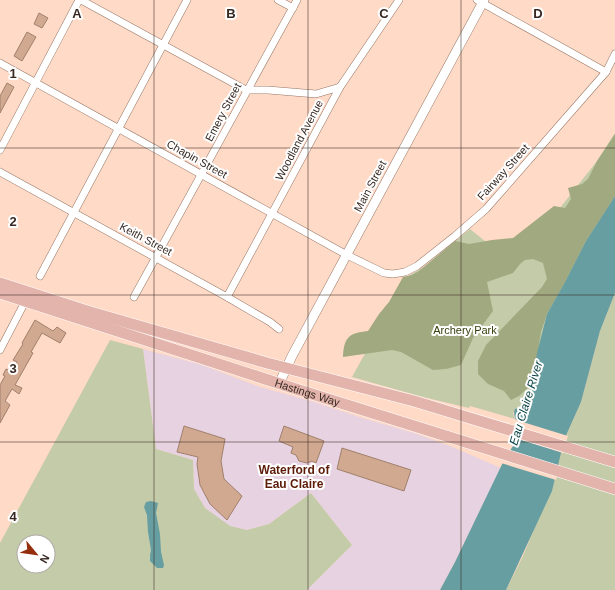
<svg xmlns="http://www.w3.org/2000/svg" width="615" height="590" viewBox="0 0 615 590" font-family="Arial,sans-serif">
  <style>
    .commercial { fill: #e7d2e1 }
    .green { fill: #c4cba9; fill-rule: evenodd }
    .forest { fill: #a0a97f }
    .water { fill: #679ea1 }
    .pier { fill: #ffdac7 }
    .building { fill: #d1a990; stroke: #a0806c }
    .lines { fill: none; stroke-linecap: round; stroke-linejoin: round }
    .minor-casing { stroke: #967664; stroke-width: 8 }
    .tertiary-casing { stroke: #967664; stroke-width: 10 }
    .primary-casing { stroke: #fff; stroke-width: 12 }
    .minor { stroke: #fff; stroke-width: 7 }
    .tertiary { stroke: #fff; stroke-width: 9 }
    .primary { stroke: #e3b4ab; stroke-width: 11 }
    .grid { fill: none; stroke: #372922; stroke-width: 1; stroke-opacity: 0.55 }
    .labels { text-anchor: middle; stroke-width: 4; stroke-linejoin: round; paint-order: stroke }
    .street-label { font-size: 11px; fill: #372922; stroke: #fff }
    .park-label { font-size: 11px; fill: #373e0b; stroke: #fff }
    .water-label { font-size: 12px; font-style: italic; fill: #073f41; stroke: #fff }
    .neighbourhood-label { font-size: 12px; font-weight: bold; fill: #5d1c08; stroke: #fff }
    .grid-label { font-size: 13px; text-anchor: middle; font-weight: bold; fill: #372922; stroke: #fff; stroke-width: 4; stroke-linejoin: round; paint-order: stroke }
  </style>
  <rect width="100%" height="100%" fill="#ffdac7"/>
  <path class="commercial" d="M143,349L202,365L260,387L311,401L359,417L414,433L450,446L501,468L455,562L440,590H307L352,545L311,493L269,524L247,530L230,527L205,508L194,489L193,460L156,449Z"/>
  <g class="green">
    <path d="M615,133V196L608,209L533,383C532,396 525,405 513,413L515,419L470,406L469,408L423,397L352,377L408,276L424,267L470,229L506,258L522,256L597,161Z"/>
    <path d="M615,293V590H506L522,558L533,532L564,440L581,402L600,331Z"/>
    <path d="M110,340L143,349L156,449L193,460L194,489L205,508L230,526L247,530L269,524L311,493L352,545L307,590H0V543ZM24,542H48V566H24Z"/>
  </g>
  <path class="forest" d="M615,134V196L586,241L565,282L547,314L541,332L533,383L519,396L511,400L504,391L488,384L478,374V361L486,345L542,287L547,279L543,263L533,259L525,260L520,264L513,273L487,282L493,311L473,338L461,365L446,369L433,370L401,352L392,350L343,357C344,338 348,333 368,331L379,314L389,302L403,277L412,275L419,271L455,241L469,244L492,240L513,238L554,206L565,208L571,199L568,188L582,184L588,179L597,161Z"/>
  <g class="water">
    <path d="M615,196V293L600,331L581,402L564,440L552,491L506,590H440L455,562L506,456C511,449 519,440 519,430C518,422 512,416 515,409L522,407L532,391L537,353L547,314L565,282L586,241Z"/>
    <path d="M151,501L158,503L156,513L160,534L161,552L164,565L163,568H157L150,561V555L151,550L148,532L147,515L144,507L146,502Z"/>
  </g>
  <g class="pier">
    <path d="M513,419L568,436L563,453L515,438L517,430Z"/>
    <path d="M508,450L560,466L556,480L501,463Z"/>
  </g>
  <g class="building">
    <path d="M39,13L48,18L42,28L34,24Z"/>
    <path d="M27,32L36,37L22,61L14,56Z"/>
    <path d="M7,83L14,87L0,113V96Z"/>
    <path d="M35,320L53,331L57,327L66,333L60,343L42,333L31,352L33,353L15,385L22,388L19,394L12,389L5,401L10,405L0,423V385L5,376L3,375L6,369L11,371L17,362L13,360L23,344L22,343Z"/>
    <path d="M184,426L225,439L221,461L224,479L242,496L227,520L210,504L200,485L197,464L198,457L177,452Z"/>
    <path d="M284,426L324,441L316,463L312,461L307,463L299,461L296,455L291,453L293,447L279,441Z"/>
    <path d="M342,448L411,470L404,491L337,469Z"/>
  </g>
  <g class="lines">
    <g class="minor-casing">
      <g id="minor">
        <path d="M81,0L246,90H268L316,94L340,87"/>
        <path d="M278,0L293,8"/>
        <path d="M477,0L606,72"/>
        <path d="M0,63L347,255L384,273L393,274L405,272L417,266L455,236L486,209L606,72L615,54"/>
        <path d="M0,150L79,0"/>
        <path d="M0,172L227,297L270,322L279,329"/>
        <path d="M40,276L187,0"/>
        <path d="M134,297L297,0"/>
        <path d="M227,297L340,87L399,0"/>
        <path d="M0,350L27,298"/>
      </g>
    </g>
    <g class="tertiary-casing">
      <path id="tertiary" d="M279,384L292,356L484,0"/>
    </g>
    <g class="primary-casing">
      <g id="primary">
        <path d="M0,283L87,311L267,363L414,401L615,462"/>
        <path id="s1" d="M0,293L296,389L615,489"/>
      </g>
    </g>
    <use href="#minor" class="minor"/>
    <use href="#tertiary" class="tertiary"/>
    <use href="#primary" class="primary"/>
  </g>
  <path class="grid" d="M154,0V590M308,0V590M461,0V590M0,148H615M0,295H615M0,442H615"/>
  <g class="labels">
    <g class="street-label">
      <text transform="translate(223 112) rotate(-62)" y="4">Emery Street</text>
      <text transform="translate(299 140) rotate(-62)" y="4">Woodland Avenue</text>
      <text transform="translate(197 159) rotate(29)" y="4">Chapin Street</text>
      <text transform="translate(503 172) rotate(-48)" y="4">Fairway Street</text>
      <text transform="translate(370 186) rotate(-62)" y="4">Main Street</text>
      <text transform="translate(146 239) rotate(28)" y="4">Keith Street</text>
      <text dy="4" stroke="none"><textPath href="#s1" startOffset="323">Hastings Way</textPath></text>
    </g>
    <g class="park-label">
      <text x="465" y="334">Archery Park</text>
    </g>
    <g class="water-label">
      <text transform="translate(526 403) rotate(-73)" y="4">Eau Claire River</text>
    </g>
    <g class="neighbourhood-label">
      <text x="294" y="474">Waterford of<tspan x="294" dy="14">Eau Claire</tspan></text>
    </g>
  </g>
  <g class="grid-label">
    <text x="77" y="18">A</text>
    <text x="231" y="18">B</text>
    <text x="384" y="18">C</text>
    <text x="538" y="18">D</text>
    <text x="13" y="78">1</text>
    <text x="13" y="226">2</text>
    <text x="13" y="373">3</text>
    <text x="13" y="521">4</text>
  </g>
  <g transform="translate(36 554) rotate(119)"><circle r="19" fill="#ffffff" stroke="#afa9a7"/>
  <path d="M0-3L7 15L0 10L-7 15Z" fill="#952e0d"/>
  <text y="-6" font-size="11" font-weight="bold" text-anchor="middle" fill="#372922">N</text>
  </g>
</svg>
